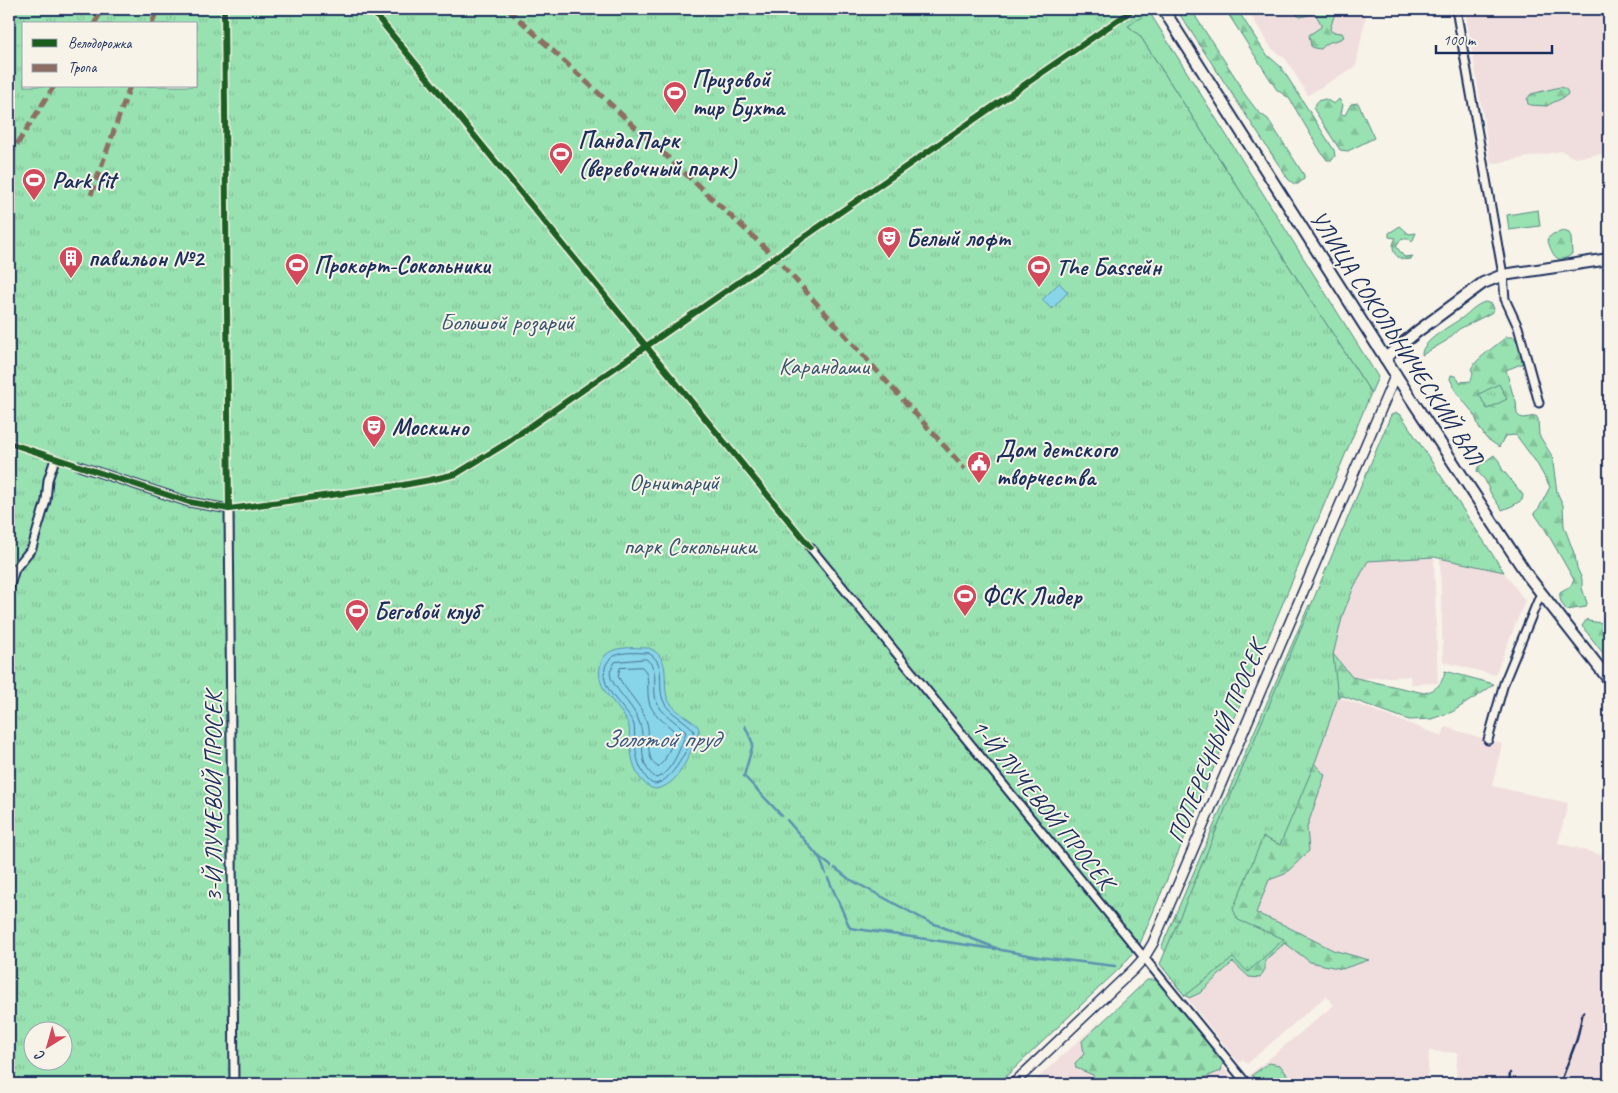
<svg xmlns="http://www.w3.org/2000/svg" width="1618" height="1093" viewBox="0 0 1618 1093" font-family="Caveat,sans-serif">
  <style>
    .built { fill: #f0dede }
    .green { fill: #98e1b0; stroke: #5a8887 }
    .forest { fill: url(#forest-firs); stroke: #5a8887 }
    .park { fill: url(#park-tufts); stroke: #5a8887; fill-rule: evenodd }
    .water { fill: #88d4e8; stroke: #5c92b1 }
    .lines { fill: none; stroke-linecap: round; stroke-linejoin: round }
    .shore { stroke: #477195; stroke-width: 1 }
    .stream { stroke: #5c92b1; stroke-width: 2.5 }
    .minor-casing { stroke: #1b2f5e; stroke-width: 11 }
    .tertiary-casing { stroke: #1b2f5e; stroke-width: 12 }
    .secondary-casing { stroke: #1b2f5e; stroke-width: 14 }
    .minor { stroke: #f7f3e8; stroke-width: 7 }
    .tertiary { stroke: #f7f3e8; stroke-width: 9 }
    .secondary { stroke: #f7f3e8; stroke-width: 10 }
    .rail { stroke: #1b2f5e; stroke-width: 2.5 }
    .quiet { stroke: #8d6e63; stroke-width: 5; stroke-dasharray: 10 5; stroke-linecap: butt }
    .cycleway-casing { stroke: #f7f3e8; stroke-width: 9 }
    .cycleway { stroke: #1b5e20; stroke-width: 6 }
    .labels { text-anchor: middle; stroke-width: 4; stroke-linejoin: round; paint-order: stroke }
    .poi-label { font-size: 24px; font-weight: bold; fill: #1b2f5e; stroke: #f7f3e8; text-anchor: start }
    .park-label { font-size: 24px; fill: #34536e; stroke: #f7f3e8 }
    .street-label { font-size: 24px; fill: #1b2f5e; stroke: #f7f3e8 }
    .water-label { font-size: 25px; font-style: italic; fill: #365880; stroke: #f7f3e8 }
  </style>
  <defs>
    <pattern id="forest-firs" width="22" height="20" patternUnits="userSpaceOnUse" patternTransform="scale(1.25)"><rect width="22" height="20" fill="#98e1b0"/><path d="M5 1l3.5 6h-7zM16 11l3.5 6h-7z" fill="#82c19a"/></pattern>
    <pattern id="park-tufts" width="24" height="20" patternUnits="userSpaceOnUse" patternTransform="scale(1.25)"><rect width="24" height="20" fill="#98e1b0"/><path d="M3 7l-1-3M5 7V3M7 7l1-3M15 17l-1-3M17 17v-4M19 17l1-3" fill="none" stroke="#82c19a"/></pattern>
  </defs>
  <rect width="100%" height="100%" fill="#f7f3e8"/>
  <filter id="ink" filterUnits="userSpaceOnUse"><feTurbulence type="fractalNoise" baseFrequency=".02" numOctaves="2"/><feDisplacementMap in="SourceGraphic" scale="10" xChannelSelector="R" yChannelSelector="G"/><feConvolveMatrix kernelMatrix="1 2 1 2 8 2 1 2 1" color-interpolation-filters="sRGB"/></filter>
  <g filter="url(#ink)">
    <g class="built">
      <path d="M1247,9H1367L1356,66L1308,95L1285,58L1272,49Z"/>
      <path d="M1465,9H1609V153L1575,158L1562,151L1491,164Z"/>
      <path d="M1434,557L1438,683L1411,684L1410,676L1337,680L1333,655L1343,614L1354,587L1368,560Z"/>
      <path d="M1440,559L1504,572L1525,601L1495,675L1443,662Z"/>
      <path d="M1338,697L1442,736L1445,727L1502,744L1492,786L1568,803L1558,843L1609,857V1084H1456L1457,1053L1429,1051L1427,1084H1256L1249,1075L1334,1005L1326,996L1247,1064L1243,1060L1239,1063L1185,996L1234,958L1238,920L1280,844L1316,760Z"/>
      <path d="M1099,1022L1151,1084H1031Z"/>
      <path d="M1215,1058L1237,1084H1186Z"/>
    </g>
    <g class="green">
      <path d="M1148,10L1378,377L1371,393L1140,36L1127,25L1142,16V14Z"/>
      <path d="M1538,210L1540,226L1509,230L1507,215Z"/>
    </g>
    <g class="forest">
      <path d="M1183,9H1192L1197,19L1239,83L1240,88L1258,112L1268,119L1304,175V179L1298,184H1294L1288,179L1180,15L1178,11Z"/>
      <path d="M1225,9H1237L1265,53L1281,67L1334,150L1335,156L1332,160H1327L1321,152L1289,98L1277,90Z"/>
      <path d="M1295,9H1340L1335,13L1330,29L1332,32L1342,33L1344,37C1335,43 1329,39 1321,49L1314,48L1311,46L1309,35L1321,27V24L1315,13L1301,17L1297,15Z"/>
      <path d="M1560,87C1565,88 1567,89 1568,94C1562,100 1554,101 1547,106L1530,105L1528,104L1527,99L1531,94Z"/>
      <path d="M1325,99L1334,104L1339,99L1343,105L1341,114L1345,115L1351,104L1358,103L1374,138L1348,151L1340,150L1313,108L1318,101Z"/>
      <path d="M1400,226L1409,234L1416,233L1412,242L1408,238L1400,240L1396,246L1404,257L1413,256L1411,259C1397,262 1388,250 1396,238L1389,237V233Z"/>
      <path d="M1564,231L1569,233L1571,237L1572,254C1555,268 1552,251 1547,239L1553,234Z"/>
      <path d="M1485,302L1492,304L1494,309L1491,313L1459,329L1446,341L1422,355C1421,341 1452,325 1462,318C1470,312 1475,305 1485,302Z"/>
      <path d="M1506,337H1514C1519,345 1526,354 1524,363L1506,370L1513,395L1516,401L1517,414L1520,417L1524,418L1536,416L1538,419L1539,435L1552,456L1557,492L1563,505L1564,526L1575,556L1577,568L1582,579V588L1587,603L1586,607L1567,610C1562,606 1559,599 1560,593L1570,587L1574,580L1545,529L1534,513L1539,508L1550,487L1536,462L1516,435L1505,436L1499,447L1486,438L1479,427L1474,414L1457,393L1450,379L1451,375L1455,376L1460,382L1471,381L1473,373L1471,369C1476,359 1496,346 1506,337Z"/>
      <path d="M1494,455L1499,461L1502,469L1523,495L1522,500L1512,506L1502,510L1491,494L1485,480L1477,471L1478,467Z"/>
      <path d="M1309,605L1321,607L1333,654L1352,677L1424,693C1437,690 1442,684 1445,671L1494,684L1485,691L1452,712L1431,719L1409,720L1343,696L1333,699L1311,760L1325,775L1307,827L1309,851L1285,874L1269,880L1256,913L1282,924L1333,950L1369,960L1342,969L1310,962L1285,943L1265,960V969L1260,978L1249,977L1233,962L1200,993L1189,998C1172,983 1170,979 1171,956L1161,948Z"/>
      <path d="M1587,619L1588,621L1609,624V661L1582,626Z"/>
      <path d="M1147,980H1156L1223,1062L1221,1071L1198,1080L1194,1084H1098L1093,1075L1076,1068L1075,1063L1084,1054L1082,1041Z"/>
      <path d="M1269,1063L1280,1065L1294,1084H1259L1252,1075Z"/>
    </g>
    <g class="park">
      <path d="M9,9H1138L1143,16L1128,26L1140,36L1371,393L1139,946L1121,967L998,1084H9ZM24,24H196V86H24ZM32,1030H62V1060H32Z"/>
      <path d="M1499,384L1507,399L1487,409L1479,394Z"/>
      <path d="M1396,413L1401,415L1504,572L1434,557L1368,561L1354,587L1343,614L1333,655L1338,697L1316,760L1280,845L1263,837L1233,909L1238,920L1284,939L1248,972L1233,958L1185,996L1160,964L1391,415Z"/>
    </g>
    <g class="water">
      <path d="M1059,283L1068,292L1052,309L1042,300Z"/>
      <path d="M649,648C672,658 662,680 667,697C671,709 688,718 697,725L699,729L698,734C689,754 680,786 655,789C636,784 631,759 630,741C629,737 630,731 629,726C620,702 593,692 601,663C607,644 633,648 649,648Z"/>
    </g>
    <g class="lines">
      <g class="shore">
        <path d="M648,653C667,662 657,684 663,700C668,714 686,719 694,731C689,747 673,781 655,784C649,783 647,779 644,774C637,764 636,753 635,741C634,736 635,730 634,725C627,707 599,690 605,668C610,649 632,653 648,653Z"/>
        <path d="M646,659C660,668 652,687 656,700C661,715 677,721 686,732C681,747 672,773 656,778C636,764 646,742 640,724C635,707 618,694 611,678L610,672L615,662Z"/>
        <path d="M642,667C652,675 645,693 650,705C656,718 668,724 677,734L664,761L658,767C644,759 651,737 647,723C643,706 626,692 618,676L620,668Z"/>
      </g>
      <g class="stream">
        <path d="M745,726L753,744L744,776L782,816"/>
        <path d="M787,820L818,856L831,866"/>
        <path d="M819,857L826,874"/>
        <path d="M835,868L849,879L927,921L1001,950L1039,957L1115,966"/>
        <path d="M828,878L850,928L995,949"/>
      </g>
      <g class="minor-casing">
        <g id="minor">
          <path d="M1456,9L1503,275L1505,299L1518,327L1539,403"/>
          <path d="M79,466L189,502L229,509L234,1084"/>
          <path d="M810,547L1247,1084"/>
          <path d="M9,589L15,569L32,548L46,501L48,480L55,459"/>
          <path d="M1488,740L1504,683L1541,593"/>
        </g>
      </g>
      <g class="tertiary-casing">
        <path id="tertiary" d="M1013,1084L1134,969L1144,958L1153,943L1396,374"/>
      </g>
      <g class="secondary-casing">
        <g id="secondary">
          <path d="M1163,9L1408,394L1528,576L1609,680"/>
          <path d="M1385,358L1418,331L1483,283L1503,275L1609,259"/>
        </g>
      </g>
      <use href="#minor" class="minor"/>
      <use href="#tertiary" class="tertiary"/>
      <use href="#secondary" class="secondary"/>
      <g class="rail">
        <path d="M1509,1084L1510,1073"/>
        <path d="M1560,1084L1577,1039L1583,1012"/>
      </g>
      <g class="quiet">
        <path d="M508,9L775,257L965,469"/>
        <path d="M94,24L103,9"/>
        <path d="M152,24L157,9"/>
        <path d="M9,157L54,86"/>
        <path d="M91,195L130,86"/>
      </g>
      <g class="cycleway-casing">
        <g id="cycleway">
          <path d="M224,9L229,509"/>
          <path d="M371,9L810,547"/>
          <path d="M9,443L189,502L229,509L403,485L430,480L456,474L502,446L1134,9"/>
        </g>
      </g>
      <use href="#cycleway" class="cycleway"/>
    </g>
  </g>
  <defs>
    <g id="stadium-pin" transform="scale(1.25)"><path d="M0 17L-7.5 6A9.5 9.5 0 1 1 7.5 6Z" fill="#d1495b" stroke="#f7f3e8"/><path d="M0-5a6.5 5 0 1 0 0 10a6.5 5 0 1 0 0-10ZM-3.5-1.8h7v3.6h-7Z" fill="#fff"/></g>
    <g id="theatre-pin" transform="scale(1.25)"><path d="M0 17L-7.5 6A9.5 9.5 0 1 1 7.5 6Z" fill="#d1495b" stroke="#f7f3e8"/><path d="M-5-5.5Q0-4 5-5.5V0Q5 5 0 6Q-5 5-5 0ZM-3.3-2.5H-1v1.5H-3.3ZM1-2.5H3.3v1.5H1ZM-2.8 1Q0 5.5 2.8 1Z" fill="#fff"/></g>
    <g id="building-pin" transform="scale(1.25)"><path d="M0 17L-7.5 6A9.5 9.5 0 1 1 7.5 6Z" fill="#d1495b" stroke="#f7f3e8"/><path d="M-4-6H4V6H1V3H-1V6H-4ZM-2.5-4.3h1.7v1.8h-1.7ZM.8-4.3h1.7v1.8H.8ZM-2.5-1h1.7V.8h-1.7ZM.8-1h1.7V.8H.8Z" fill="#fff"/></g>
    <g id="civic-pin" transform="scale(1.25)"><path d="M0 17L-7.5 6A9.5 9.5 0 1 1 7.5 6Z" fill="#d1495b" stroke="#f7f3e8"/><path d="M-.6-6.5H3V-4.5H.6V-3L4-1V1h2V6H-6V1h2V-1L-.6-3ZM-1.2 2.5V6h2.4V2.5Z" fill="#fff"/></g>
  </defs>
  <g fill-rule="evenodd">
    <use href="#stadium-pin" x="675" y="93"/>
    <use href="#stadium-pin" x="561" y="154"/>
    <use href="#stadium-pin" x="34" y="180"/>
    <use href="#theatre-pin" x="889" y="238"/>
    <use href="#building-pin" x="71" y="258"/>
    <use href="#stadium-pin" x="297" y="265"/>
    <use href="#stadium-pin" x="1039" y="267"/>
    <use href="#theatre-pin" x="374" y="427"/>
    <use href="#civic-pin" x="979" y="463"/>
    <use href="#stadium-pin" x="965" y="596"/>
    <use href="#stadium-pin" x="357" y="611"/>
  </g>
  <g class="labels">
    <g class="poi-label">
      <text x="692" y="87">Призовой<tspan x="692" dy="28">тир Бухта</tspan></text>
      <text x="578" y="148">ПандаПарк<tspan x="578" dy="28">(веревочный парк)</tspan></text>
      <text x="52" y="188">Park fit</text>
      <text x="906" y="246">Белый лофт</text>
      <text x="88" y="266">павильон №2</text>
      <text x="314" y="273">Прокорт-Сокольники</text>
      <text x="1056" y="275">The Баssейн</text>
      <text x="392" y="435">Москино</text>
      <text x="996" y="457">Дом детского<tspan x="996" dy="28">творчества</tspan></text>
      <text x="982" y="604">ФСК Лидер</text>
      <text x="374" y="619">Беговой клуб</text>
    </g>
    <g class="park-label">
      <text x="507" y="330">Большой розарий</text>
      <text x="824" y="374">Карандаши</text>
      <text x="674" y="490">Орнитарий</text>
      <text x="690" y="554">парк Сокольники</text>
    </g>
    <g class="street-label">
      <text transform="translate(1397 338) rotate(57)" y="8">УЛИЦА СОКОЛЬНИЧЕСКИЙ ВАЛ</text>
      <text transform="translate(1216 742) rotate(-67)" y="8">ПОПЕРЕЧНЫЙ ПРОСЕК</text>
      <text transform="translate(213 797) rotate(-90)" y="8">3-Й ЛУЧЕВОЙ ПРОСЕК</text>
      <text transform="translate(1043 804) rotate(51)" y="8">1-Й ЛУЧЕВОЙ ПРОСЕК</text>
    </g>
    <g class="water-label">
      <text x="661" y="747">Золотой пруд</text>
    </g>
  </g>
  <rect width="1618" height="1093" fill="none" stroke="#f7f3e8" stroke-width="30"/>
  <rect x="15" y="15" width="1588" height="1063" fill="none" stroke="#1b2f5e" stroke-width="2" filter="url(#ink)"/>
  <rect x="22" y="22" width="175" height="65" fill="#f7f3e8" stroke="#9fa5b1"/>
  <rect x="32" y="39" width="25" height="8" fill="#1b5e20" stroke="#9fa5b1"/>
  <text x="68" y="48" font-size="15" fill="#1b2f5e">Велодорожка</text>
  <rect x="32" y="64" width="25" height="8" fill="#8d6e63" stroke="#9fa5b1"/>
  <text x="68" y="72" font-size="15" fill="#1b2f5e">Тропа</text>
  <g transform="translate(48 1046) rotate(217)"><circle r="24" fill="#f7f3e8" stroke="#9fa5b1"/>
  <path d="M0-4L9 19L0 12L-9 19Z" fill="#d1495b"/>
  <text y="-8" font-size="14" font-weight="bold" text-anchor="middle" fill="#1b2f5e">С</text>
  </g>
  <path d="M1436 45v8h116v-8" fill="none" stroke="#1b2f5e" stroke-width="2.5"/>
  <text x="1443" y="45" font-size="15" fill="#1b2f5e" stroke="#f7f3e8" stroke-width="4" paint-order="stroke">100 m</text>
</svg>
